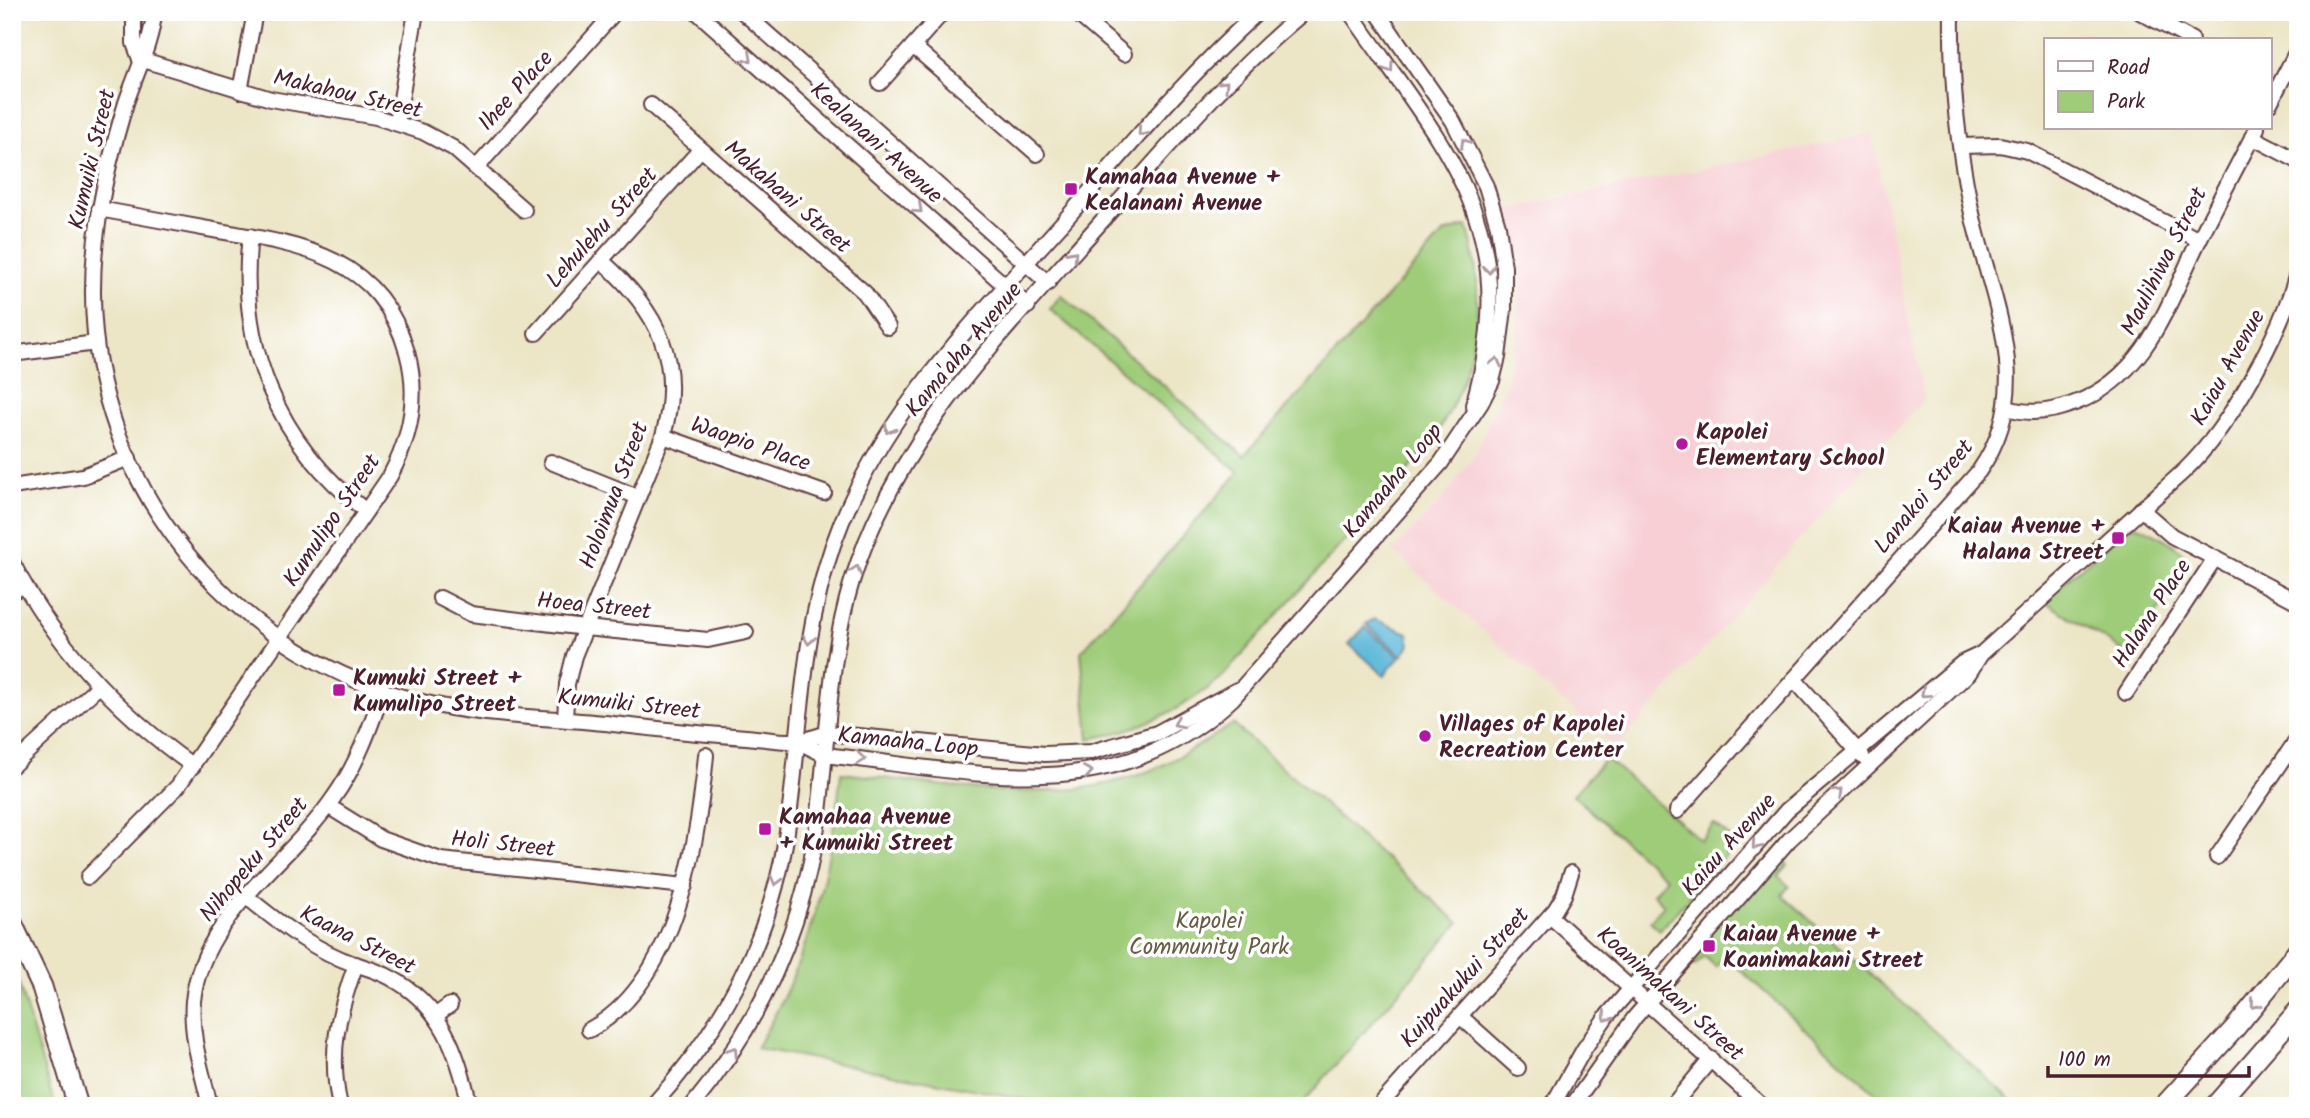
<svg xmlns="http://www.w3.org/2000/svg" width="2310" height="1118" viewBox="0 0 2310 1118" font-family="Kalam,sans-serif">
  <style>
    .built { fill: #f7cfd4 }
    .green { fill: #9fcc79; stroke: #747652; stroke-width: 2 }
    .water { fill: #5bb8d9; stroke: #526c82; stroke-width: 2 }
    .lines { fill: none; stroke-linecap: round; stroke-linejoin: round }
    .minor-casing { stroke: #623d42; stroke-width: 18 }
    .major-casing { stroke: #623d42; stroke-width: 23 }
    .minor { stroke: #fff; stroke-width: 14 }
    .major { stroke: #fff; stroke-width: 19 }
    .oneway { stroke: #ae9aa0 }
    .poi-dot { fill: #b5179e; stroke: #fff; stroke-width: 2.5 }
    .labels { text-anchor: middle; stroke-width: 7; stroke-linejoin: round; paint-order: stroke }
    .street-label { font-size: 23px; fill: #4a1f2b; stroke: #fff }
    .poi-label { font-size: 23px; font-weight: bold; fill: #4a1f2b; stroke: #fff; text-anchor: start }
    .park-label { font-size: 23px; fill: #685c46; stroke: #fff }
  </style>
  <rect width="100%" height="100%" fill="#fff"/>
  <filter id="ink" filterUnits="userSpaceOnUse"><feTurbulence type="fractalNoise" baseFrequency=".0143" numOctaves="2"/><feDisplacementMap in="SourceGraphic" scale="14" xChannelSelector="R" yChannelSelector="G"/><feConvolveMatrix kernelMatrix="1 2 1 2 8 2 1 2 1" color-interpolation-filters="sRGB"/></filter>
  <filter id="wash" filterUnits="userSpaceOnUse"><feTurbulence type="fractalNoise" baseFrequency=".00686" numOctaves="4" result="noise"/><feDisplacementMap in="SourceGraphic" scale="28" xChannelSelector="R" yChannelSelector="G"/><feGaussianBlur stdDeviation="1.57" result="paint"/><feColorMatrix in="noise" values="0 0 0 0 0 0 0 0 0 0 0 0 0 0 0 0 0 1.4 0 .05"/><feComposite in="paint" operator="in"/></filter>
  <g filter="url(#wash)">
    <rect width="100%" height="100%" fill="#ece5c6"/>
    <path class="built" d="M1872,134L1924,399L1616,748L1393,551L1442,500L1474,456L1506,385L1517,335L1520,288L1517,244L1509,209Z"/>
    <g class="green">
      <path d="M1467,226C1490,305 1474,384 1425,451L1221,678C1182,711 1139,730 1089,739L1081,652L1239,472L1050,309L1061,295L1244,456L1444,233Z"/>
      <path d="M2132,525C2142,525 2178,545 2183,554C2185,560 2184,566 2183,572L2129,655L2042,600Z"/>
      <path d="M1233,724L1459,923L1300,1106H1061L756,1048C809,963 830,871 841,773C940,783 1048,809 1144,773C1176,761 1204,742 1233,724Z"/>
      <path d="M1606,758L1700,840L1714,824L1737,843L1660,930L1650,921L1664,905L1653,894L1666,878L1573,795Z"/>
      <path d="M1776,854L1788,865L1778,876L1789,886L1782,895L2018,1106H1890L1725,956L1716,967L1705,957L1694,966L1684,957Z"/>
      <path d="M12,965L15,971L55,1106H12Z"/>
    </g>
    <g class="water">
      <path d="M1374,619L1408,633L1410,645L1402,656L1366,624Z"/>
      <path d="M1365,627L1400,657L1384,675L1349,644Z"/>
    </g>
  </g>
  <g filter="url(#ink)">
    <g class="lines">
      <g class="minor-casing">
        <g id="minor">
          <path d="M134,12V43L140,59"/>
          <path d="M154,12C153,39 135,76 126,103C103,178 87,254 95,334C113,511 247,658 418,701C481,717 549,717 613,724C657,729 702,734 746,737C762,738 780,742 797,741C807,740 818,736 827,733L1045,754L1091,752L1157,733L1237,690"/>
          <path d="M697,12L1028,306"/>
          <path d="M743,12L1048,283"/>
          <path d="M1075,12L1124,54"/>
          <path d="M1350,12C1446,151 1525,226 1473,405"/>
          <path d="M2140,12L2192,40"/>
          <path d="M913,46L1037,154"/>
          <path d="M140,59L271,99L376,117L423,132L453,148L524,210"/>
          <path d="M880,83L943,12"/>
          <path d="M240,91L255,12"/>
          <path d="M2270,103L2298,49"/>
          <path d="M651,105L865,293L888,327"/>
          <path d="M397,122L416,12"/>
          <path d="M2252,137L2298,161"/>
          <path d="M1961,146L2000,145L2027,151L2199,240"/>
          <path d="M477,167L615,12"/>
          <path d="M250,236C237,346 278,444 366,511"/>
          <path d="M536,333L700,150"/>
          <path d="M12,354L96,343"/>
          <path d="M2007,408C2030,415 2053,412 2075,403C2146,377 2168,304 2198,242C2217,204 2237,166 2257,128"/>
          <path d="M663,436L824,493"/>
          <path d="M551,462L638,497"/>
          <path d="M12,487L83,476L129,458"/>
          <path d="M2141,509L2172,536L2298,602"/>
          <path d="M12,562C55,646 117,712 193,766"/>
          <path d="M12,592L24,585"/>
          <path d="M440,598L471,614L585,628L708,640L746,632"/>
          <path d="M1794,679L1862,756"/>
          <path d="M2126,693L2215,558"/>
          <path d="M565,719L567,684L574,656L663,436C684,361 658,311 602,261"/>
          <path d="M797,741L825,755C973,771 1110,812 1232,699L1441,463L1481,403L1492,381L1498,357L1504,309V267L1498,226L1486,186L1453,121L1377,12"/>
          <path d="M12,766L99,686"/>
          <path d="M328,806L381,839L441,860L685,886"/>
          <path d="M1677,811L1979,471C2040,385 1988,295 1970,204C1957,142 1951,75 1952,12"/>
          <path d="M2217,857L2298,738"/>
          <path d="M88,877L178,786L390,476C411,437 419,395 407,352C380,257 303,245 219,231C179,224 139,216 99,209"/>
          <path d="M247,897C276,921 306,944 341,959C358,966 375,969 391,978C442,1005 458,1053 470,1106"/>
          <path d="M1550,916L1762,1106"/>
          <path d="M436,1015L450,1005"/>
          <path d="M1460,1016L1518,1068"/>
          <path d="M589,1030C677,983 698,844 706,755"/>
          <path d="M210,1106C202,1071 190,1037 193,1001C202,914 289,864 334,797C357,765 370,728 383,690"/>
          <path d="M340,1106C328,1054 338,1013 356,964"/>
          <path d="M652,1106C721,1031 770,939 786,838C801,740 800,640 833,545C878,416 975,321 1064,221C1127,149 1187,76 1258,12"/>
          <path d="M692,1106C762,1021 806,922 819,812C828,736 829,656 852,581C898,434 1002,335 1101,222C1166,149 1228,75 1304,12"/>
          <path d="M1379,1106L1555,910L1564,895L1571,873"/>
          <path d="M1552,1106L1584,1049L1606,1017L1787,810L1962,663L1979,655"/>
          <path d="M1572,1106L1635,1017L1789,840L1969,673L1981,654L2184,471C2231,426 2281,333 2298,270"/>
          <path d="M1672,1106L1711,1059"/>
        </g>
      </g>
      <g class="major-casing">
        <g id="major">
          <path d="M12,923L42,987L78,1106"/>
          <path d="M2164,1106L2235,1028L2298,951"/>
          <path d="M2215,1106L2298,1011"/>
        </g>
      </g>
      <use href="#minor" class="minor"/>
      <use href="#major" class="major"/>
    </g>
    <defs><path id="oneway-chevron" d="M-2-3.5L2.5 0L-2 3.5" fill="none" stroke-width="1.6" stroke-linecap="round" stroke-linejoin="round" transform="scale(1.75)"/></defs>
    <g class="oneway">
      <use href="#oneway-chevron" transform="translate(748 58) rotate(42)"/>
      <use href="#oneway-chevron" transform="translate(1389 68) rotate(55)"/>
      <use href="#oneway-chevron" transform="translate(1224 85) rotate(-46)"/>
      <use href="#oneway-chevron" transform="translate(1142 132) rotate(131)"/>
      <use href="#oneway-chevron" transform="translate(1465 143) rotate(-120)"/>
      <use href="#oneway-chevron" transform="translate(918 209) rotate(42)"/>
      <use href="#oneway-chevron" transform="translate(1073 255) rotate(-48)"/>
      <use href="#oneway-chevron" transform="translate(1489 269) rotate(83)"/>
      <use href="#oneway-chevron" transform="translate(1496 362) rotate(-77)"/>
      <use href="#oneway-chevron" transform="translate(889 429) rotate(122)"/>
      <use href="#oneway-chevron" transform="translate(856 570) rotate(-72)"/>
      <use href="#oneway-chevron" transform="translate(809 640) rotate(99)"/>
      <use href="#oneway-chevron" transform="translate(1925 693) rotate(140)"/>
      <use href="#oneway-chevron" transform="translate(1178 723) rotate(154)"/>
      <use href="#oneway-chevron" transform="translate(861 759) rotate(6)"/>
      <use href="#oneway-chevron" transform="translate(1088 772) rotate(-10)"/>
      <use href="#oneway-chevron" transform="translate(1838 793) rotate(-43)"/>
      <use href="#oneway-chevron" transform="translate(1756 845) rotate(131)"/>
      <use href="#oneway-chevron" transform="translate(776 881) rotate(105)"/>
      <use href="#oneway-chevron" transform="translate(2255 1004) rotate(130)"/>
      <use href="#oneway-chevron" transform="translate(1607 1017) rotate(129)"/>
      <use href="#oneway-chevron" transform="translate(733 1051) rotate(-57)"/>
    </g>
  </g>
  <g class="poi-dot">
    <rect x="1064" y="182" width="14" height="14" rx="3.5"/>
    <circle cx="1682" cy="444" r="7"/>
    <rect x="2111" y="531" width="14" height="14" rx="3.5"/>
    <rect x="332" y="683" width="14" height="14" rx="3.5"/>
    <circle cx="1425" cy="736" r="7"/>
    <rect x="758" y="822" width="14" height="14" rx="3.5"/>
    <rect x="1702" y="939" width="14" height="14" rx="3.5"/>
  </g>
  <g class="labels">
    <g class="street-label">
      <text transform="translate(515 90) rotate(-48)" y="8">Ihee Place</text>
      <text transform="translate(348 93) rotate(13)" y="8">Makahou Street</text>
      <text transform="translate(877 142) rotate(42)" y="8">Kealanani Avenue</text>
      <text transform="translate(91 159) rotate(-77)" y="8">Kumuiki Street</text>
      <text transform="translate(788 196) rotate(41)" y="8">Makahani Street</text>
      <text transform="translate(601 227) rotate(-48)" y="8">Lehulehu Street</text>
      <text transform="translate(2163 261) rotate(-63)" y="8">Maulihiwa Street</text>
      <text transform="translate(963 349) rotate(-50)" y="8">Kama'aha Avenue</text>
      <text transform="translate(2227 367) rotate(-61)" y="8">Kaiau Avenue</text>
      <text transform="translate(751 443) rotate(19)" y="8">Waopio Place</text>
      <text transform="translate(1392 480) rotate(-50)" y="8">Kamaaha Loop</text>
      <text transform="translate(613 495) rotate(-69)" y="8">Holoimua Street</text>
      <text transform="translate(1923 496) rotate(-50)" y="8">Lanakoi Street</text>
      <text transform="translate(331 520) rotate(-56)" y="8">Kumulipo Street</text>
      <text transform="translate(594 605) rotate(6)" y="8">Hoea Street</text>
      <text transform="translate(2151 613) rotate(-57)" y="8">Halana Place</text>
      <text transform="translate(629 703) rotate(6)" y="8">Kumuiki Street</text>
      <text transform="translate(908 741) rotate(6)" y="8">Kamaaha Loop</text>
      <text transform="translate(503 843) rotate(6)" y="8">Holi Street</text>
      <text transform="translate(1728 844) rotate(-48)" y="8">Kaiau Avenue</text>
      <text transform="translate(253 859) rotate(-50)" y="8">Nihopeku Street</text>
      <text transform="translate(358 939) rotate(27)" y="8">Kaana Street</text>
      <text transform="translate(1464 977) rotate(-48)" y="8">Kuipuakukui Street</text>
      <text transform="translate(1671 993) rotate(42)" y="8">Koanimakani Street</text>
    </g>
    <g class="poi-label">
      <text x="1085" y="184">Kamahaa Avenue +<tspan x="1085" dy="26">Kealanani Avenue</tspan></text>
      <text x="1696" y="439">Kapolei<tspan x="1696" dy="26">Elementary School</tspan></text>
      <text x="2104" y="533" text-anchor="end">Kaiau Avenue +<tspan x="2104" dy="26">Halana Street</tspan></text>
      <text x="353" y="685">Kumuki Street +<tspan x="353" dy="26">Kumulipo Street</tspan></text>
      <text x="1439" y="731">Villages of Kapolei<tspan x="1439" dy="26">Recreation Center</tspan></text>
      <text x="779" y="824">Kamahaa Avenue<tspan x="779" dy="26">+ Kumuiki Street</tspan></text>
      <text x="1723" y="941">Kaiau Avenue +<tspan x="1723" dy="26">Koanimakani Street</tspan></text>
    </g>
    <g class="park-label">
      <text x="1209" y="928">Kapolei<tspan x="1209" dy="26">Community Park</tspan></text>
    </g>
  </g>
  <rect width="2310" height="1118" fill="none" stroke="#fff" stroke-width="42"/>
  <rect x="2044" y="38" width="228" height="91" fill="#ffffff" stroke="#b7a5aa" stroke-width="2"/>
  <rect x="2058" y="61" width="35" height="10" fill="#ffffff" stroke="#b7a5aa" stroke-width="2"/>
  <text x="2107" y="74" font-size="21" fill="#4a1f2b">Road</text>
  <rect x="2058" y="91" width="35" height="21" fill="#9fcc79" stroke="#b7a5aa" stroke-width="2"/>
  <text x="2107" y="108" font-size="21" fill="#4a1f2b">Park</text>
  <path d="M2048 1066v10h201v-10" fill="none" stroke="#4a1f2b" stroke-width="3.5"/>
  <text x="2058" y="1066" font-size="21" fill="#4a1f2b" stroke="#ffffff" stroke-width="5" paint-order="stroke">100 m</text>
</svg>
